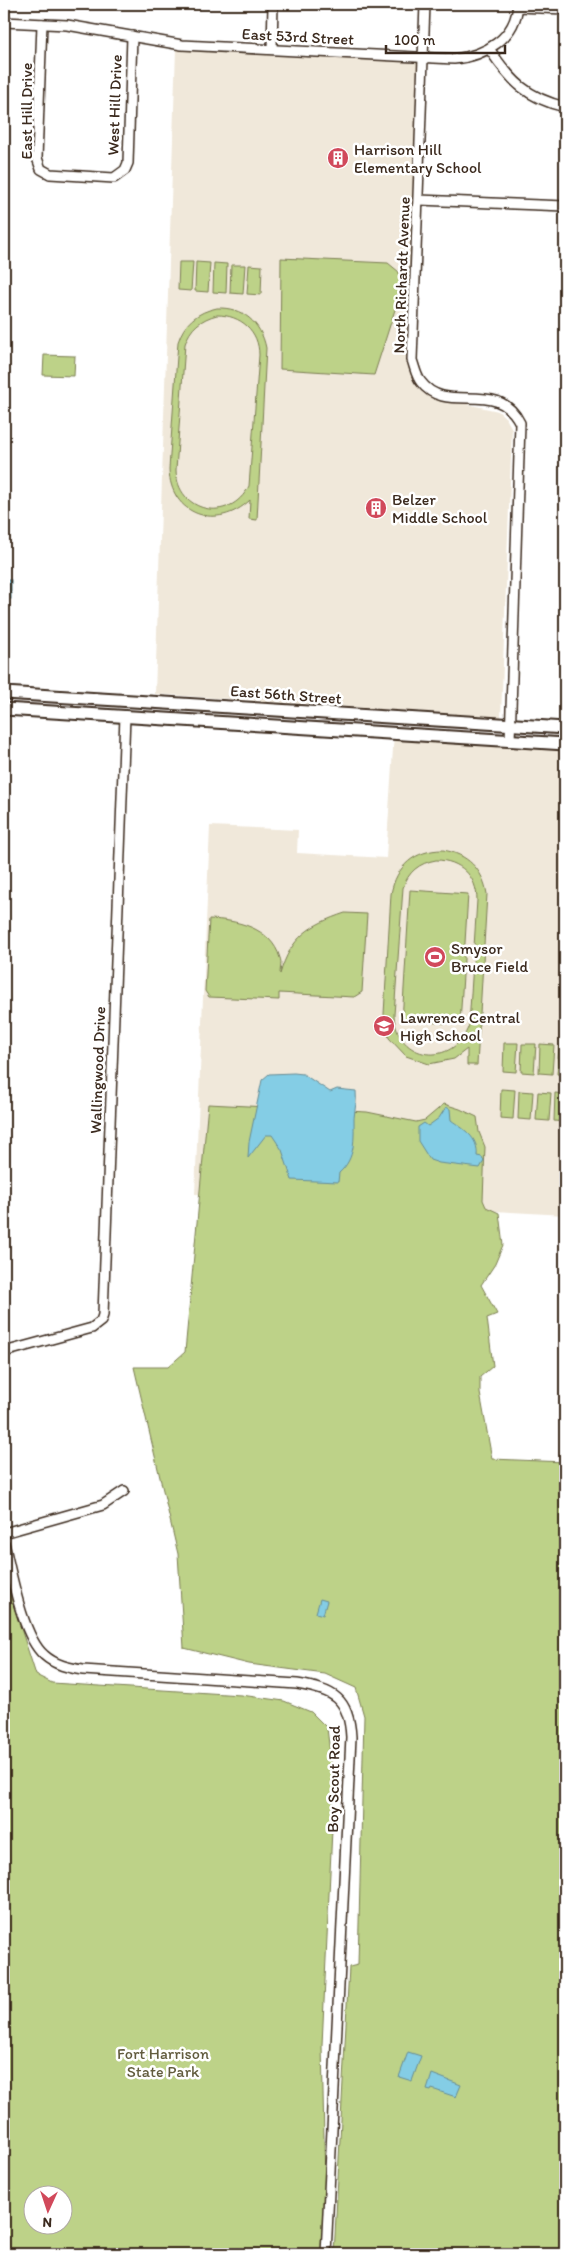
<svg xmlns="http://www.w3.org/2000/svg" width="569" height="2258" viewBox="0 0 569 2258" font-family="Itim,sans-serif">
  <style>
    .built { fill: #f0e8da }
    .green { fill: #bdd288; stroke: #7c7e53; fill-rule: evenodd }
    .water { fill: #84cde5; stroke: #678c95 }
    .lines { fill: none; stroke-linecap: round; stroke-linejoin: round }
    .minor-casing { stroke: #3b2a1e; stroke-width: 12 }
    .major-casing { stroke: #3b2a1e; stroke-width: 15 }
    .minor { stroke: #fff; stroke-width: 9 }
    .major { stroke: #fff; stroke-width: 11 }
    .labels { text-anchor: middle; stroke-width: 5; stroke-linejoin: round; paint-order: stroke }
    .street-label { font-size: 16px; fill: #3b2a1e; stroke: #fff }
    .poi-label { font-size: 16px; fill: #3b2a1e; stroke: #fff; text-anchor: start }
    .park-label { font-size: 16px; fill: #625c3e; stroke: #fff }
  </style>
  <rect width="100%" height="100%" fill="#fff"/>
  <filter id="ink" filterUnits="userSpaceOnUse"><feTurbulence type="fractalNoise" baseFrequency=".02" numOctaves="2"/><feDisplacementMap in="SourceGraphic" scale="10" xChannelSelector="R" yChannelSelector="G"/><feConvolveMatrix kernelMatrix="1 2 1 2 8 2 1 2 1" color-interpolation-filters="sRGB"/></filter>
  <g filter="url(#ink)">
    <g class="built">
      <path d="M176,48L411,60L420,62L414,379L440,398L498,411L506,418L512,429L501,717L155,694Z"/>
      <path d="M394,733L565,744V1215L195,1194L210,826L298,830L297,853L386,858Z"/>
    </g>
    <g class="green">
      <path d="M281,258L388,263L399,272L401,291L374,375L280,369Z"/>
      <path d="M179,262H193L191,291L178,290Z"/>
      <path d="M196,262L210,263L208,292L195,291Z"/>
      <path d="M214,263L227,264L226,293L213,292Z"/>
      <path d="M231,265H245L243,294L230,293Z"/>
      <path d="M249,265L262,266L261,295L247,294Z"/>
      <path d="M217,308C242,307 261,322 266,348L257,520L249,519L250,500C218,531 170,516 169,469L178,342C184,323 197,312 217,308ZM217,315C241,315 259,331 259,355L249,486C230,524 177,513 176,470L185,344C190,328 201,319 217,315Z"/>
      <path d="M44,355L75,356L74,376L43,375Z"/>
      <path d="M443,850C467,854 483,869 487,894L477,1065H467V1049L454,1059L429,1064L406,1056L389,1038L384,1014L391,894C396,866 415,850 443,850ZM436,860C460,860 477,876 477,900L469,1025C454,1069 396,1061 394,1015L403,888C408,872 419,863 436,860Z"/>
      <path d="M410,890L468,894L460,1024L402,1021Z"/>
      <path d="M345,913L367,914L362,992L354,997L279,993V1000L209,997L205,991L209,919C236,920 271,927 280,958C282,962 280,969 280,974C291,937 309,925 345,913Z"/>
      <path d="M504,1043H518L516,1072L503,1071Z"/>
      <path d="M522,1044H536L534,1073L521,1072Z"/>
      <path d="M540,1044L554,1045L552,1074L539,1073Z"/>
      <path d="M559,1046H565V1075L557,1074Z"/>
      <path d="M501,1089L515,1090L513,1119L500,1118Z"/>
      <path d="M519,1091L533,1092L531,1120L518,1119Z"/>
      <path d="M538,1092L551,1093L549,1121L536,1120Z"/>
      <path d="M555,1093L565,1094V1122L554,1121Z"/>
      <path d="M208,1104L367,1112L416,1122L425,1120L444,1104L460,1109L477,1117L479,1132L485,1147L483,1200L486,1207L499,1213L503,1245L495,1264L481,1285L497,1314L487,1318L493,1366L480,1377V1393L492,1459L565,1462V2254H334L349,1967L358,1965L364,1716L356,1688L325,1674L249,1664L184,1648L178,1554L134,1367H168L185,1352Z"/>
      <path d="M4,1576L36,1675L52,1683L241,1695L284,1701L311,1712L327,1728L334,1786L322,2045L326,2232L323,2254H4ZM32,2196H62V2226H32Z"/>
    </g>
    <g class="water">
      <rect x="4" y="580" width="7" height="19"/>
      <path d="M294,1073L303,1074L330,1092L337,1089L356,1091C357,1101 355,1108 354,1118C354,1139 356,1158 339,1173L338,1182L292,1180L282,1150L272,1135H266L248,1158L249,1142L262,1080L269,1074Z"/>
      <path d="M446,1107L450,1109L451,1120C463,1129 479,1137 477,1156L482,1157L484,1161L480,1168L439,1163L430,1160L418,1141V1127L424,1123L428,1126L439,1118Z"/>
      <path d="M320,1599L327,1601L323,1615L316,1613Z"/>
      <path d="M408,2052L421,2056L412,2081L399,2077Z"/>
      <path d="M432,2074L461,2085L456,2097L432,2089L431,2091L427,2090Z"/>
    </g>
    <g class="lines">
      <g class="minor-casing">
        <g id="minor">
          <path d="M425,4L412,360C415,368 416,376 421,382C446,416 498,377 520,423L510,741"/>
          <path d="M517,7L565,9"/>
          <path d="M4,22L67,25L182,45L454,59C485,56 516,38 518,4"/>
          <path d="M42,24L37,158L41,169L50,174L114,178L125,170L128,163L132,36"/>
          <path d="M272,49L273,4"/>
          <path d="M490,50C511,81 527,98 565,107"/>
          <path d="M419,200L565,206"/>
          <path d="M4,1352L92,1328L101,1321L103,1315L125,716"/>
          <path d="M4,1533L103,1505L124,1491"/>
          <path d="M4,1543C11,1571 22,1636 44,1655C55,1665 69,1668 83,1670L297,1684C334,1690 349,1698 351,1737L326,2254"/>
        </g>
      </g>
      <g class="major-casing">
        <g id="major">
          <path d="M4,693L565,728"/>
          <path d="M4,709L565,744"/>
        </g>
      </g>
      <use href="#minor" class="minor"/>
      <use href="#major" class="major"/>
    </g>
  </g>
  <defs>
    <g id="building-disc" transform="scale(1.125)"><circle r="9.5" fill="#d1495b" stroke="#fff"/><path d="M-4-6H4V6H1V3H-1V6H-4ZM-2.5-4.3h1.7v1.8h-1.7ZM.8-4.3h1.7v1.8H.8ZM-2.5-1h1.7V.8h-1.7ZM.8-1h1.7V.8H.8Z" fill="#fff"/></g>
    <g id="stadium-disc" transform="scale(1.125)"><circle r="9.5" fill="#d1495b" stroke="#fff"/><path d="M0-5a6.5 5 0 1 0 0 10a6.5 5 0 1 0 0-10ZM-3.5-1.8h7v3.6h-7Z" fill="#fff"/></g>
    <g id="school-disc" transform="scale(1.125)"><circle r="9.5" fill="#d1495b" stroke="#fff"/><path d="M0-5L7-2L0 1L-7-2ZM-4 1L0 2.5L4 1V4Q0 6-4 4Z" fill="#fff"/></g>
  </defs>
  <g fill-rule="evenodd">
    <use href="#building-disc" x="338" y="158"/>
    <use href="#building-disc" x="376" y="508"/>
    <use href="#stadium-disc" x="435" y="957"/>
    <use href="#school-disc" x="384" y="1026"/>
  </g>
  <g class="labels">
    <g class="street-label">
      <text transform="translate(298 36) rotate(3)" y="6">East 53rd Street</text>
      <text transform="translate(114 105) rotate(-88)" y="6">West Hill Drive</text>
      <text transform="translate(26 111) rotate(-90)" y="6">East Hill Drive</text>
      <text transform="translate(401 275) rotate(-88)" y="6">North Richardt Avenue</text>
      <text transform="translate(286 694) rotate(4)" y="6">East 56th Street</text>
      <text transform="translate(97 1070) rotate(-88)" y="6">Wallingwood Drive</text>
      <text transform="translate(333 1779) rotate(-89)" y="6">Boy Scout Road</text>
    </g>
    <g class="poi-label">
      <text x="354" y="155">Harrison Hill<tspan x="354" dy="18">Elementary School</tspan></text>
      <text x="392" y="505">Belzer<tspan x="392" dy="18">Middle School</tspan></text>
      <text x="451" y="954">Smysor<tspan x="451" dy="18">Bruce Field</tspan></text>
      <text x="400" y="1023">Lawrence Central<tspan x="400" dy="18">High School</tspan></text>
    </g>
    <g class="park-label">
      <text x="163" y="2059">Fort Harrison<tspan x="163" dy="18">State Park</tspan></text>
    </g>
  </g>
  <rect width="569" height="2258" fill="none" stroke="#fff" stroke-width="20"/>
  <rect x="10" y="10" width="549" height="2238" fill="none" stroke="#3b2a1e" stroke-width="2" filter="url(#ink)"/>
  <g transform="translate(48 2210) rotate(183)"><circle r="24" fill="#ffffff" stroke="#b1aaa5"/>
  <path d="M0-4L9 19L0 12L-9 19Z" fill="#d1495b"/>
  <text y="-8" font-size="14" font-weight="bold" text-anchor="middle" fill="#3b2a1e">N</text>
  </g>
  <path d="M386 45v8h119v-8" fill="none" stroke="#3b2a1e" stroke-width="2.5"/>
  <text x="394" y="45" font-size="15" fill="#3b2a1e" stroke="#ffffff" stroke-width="4" paint-order="stroke">100 m</text>
</svg>
